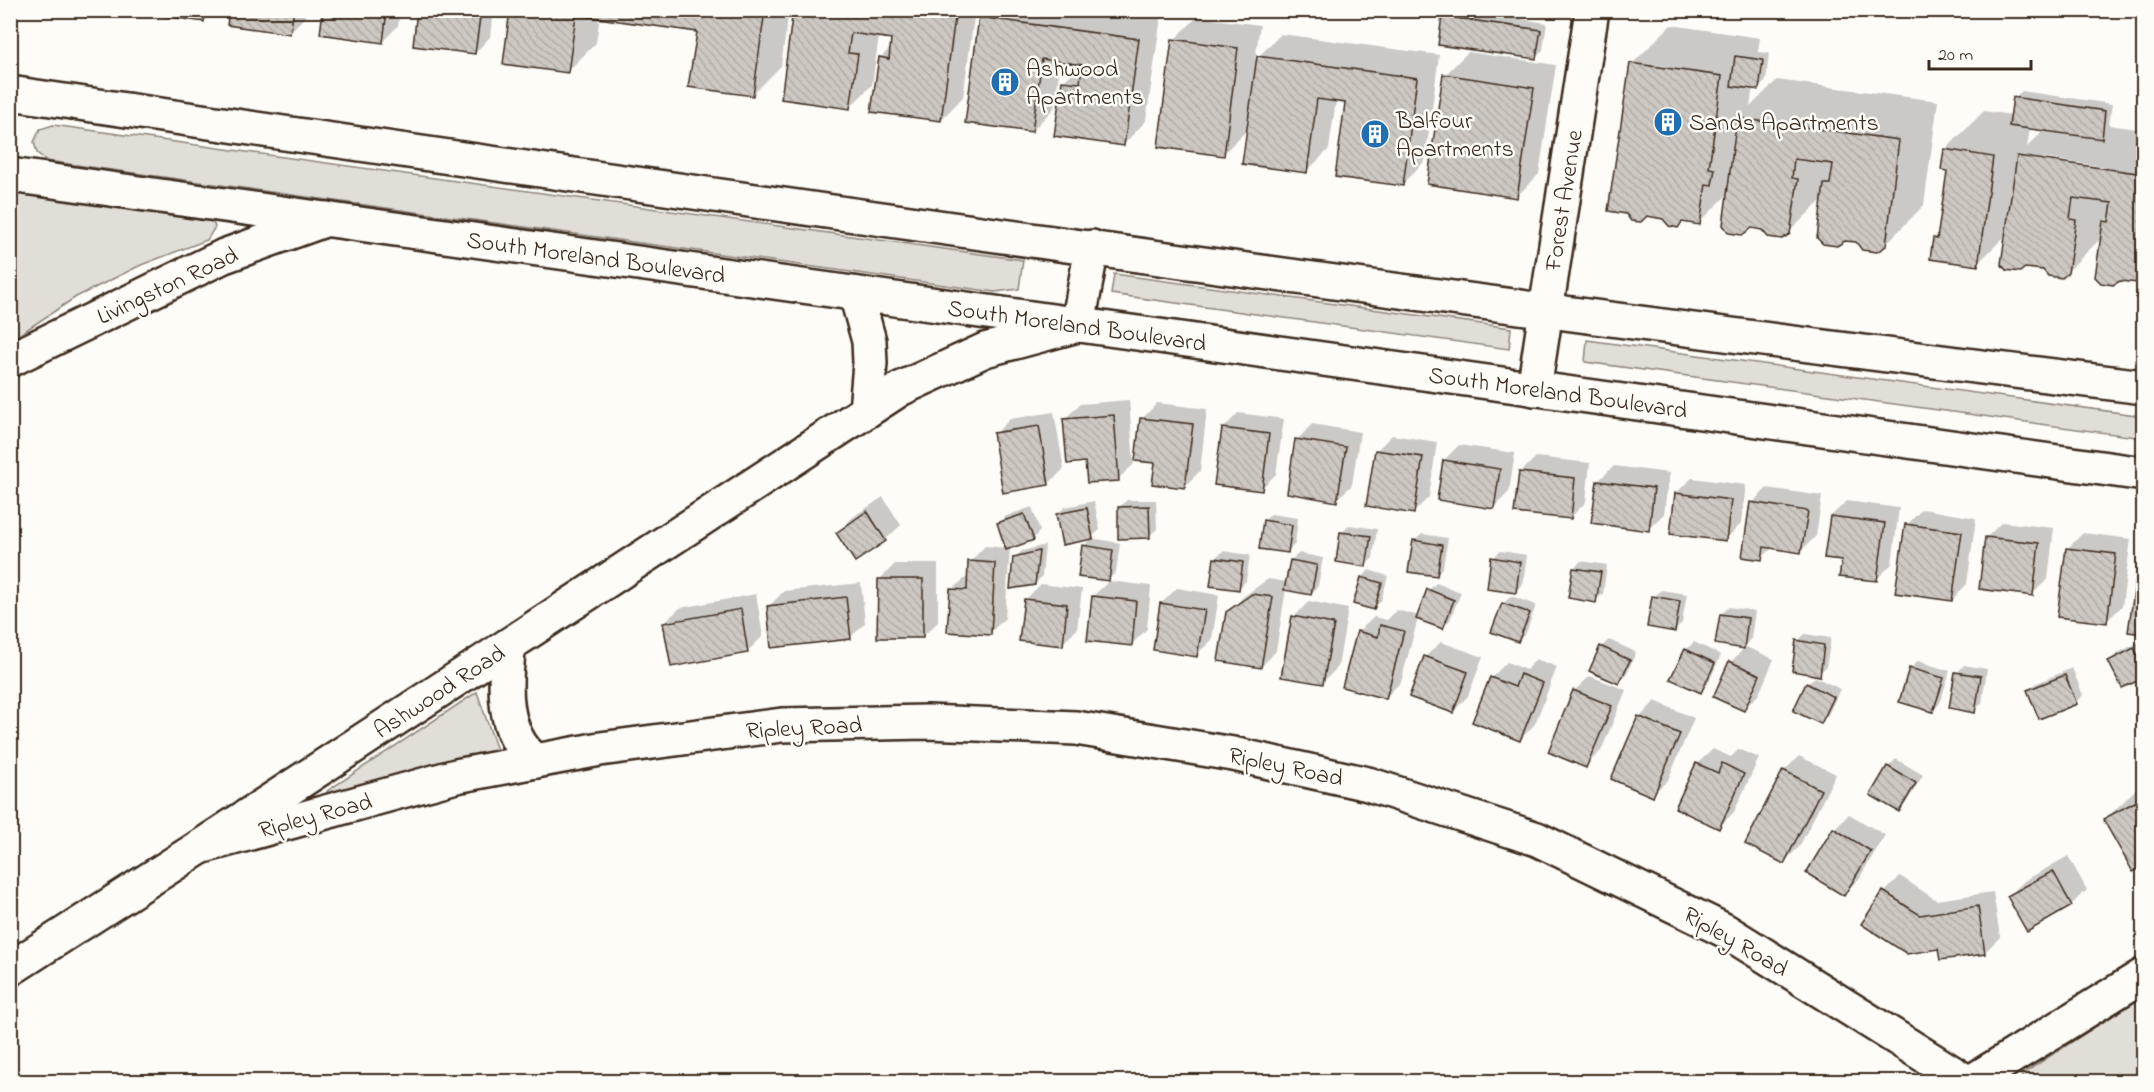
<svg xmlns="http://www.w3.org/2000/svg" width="2154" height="1092" viewBox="0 0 2154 1092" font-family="'Indie Flower',sans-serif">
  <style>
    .grass { fill: #e1ded7; stroke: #8e847a; stroke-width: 1.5 }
    .shadow { fill: #0003; fill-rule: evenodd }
    .building { fill: url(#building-back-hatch); stroke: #3b2a1e; stroke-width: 1.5 }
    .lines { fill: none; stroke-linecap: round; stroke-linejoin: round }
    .street-casing { stroke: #3b2a1e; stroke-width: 38 }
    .secondary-casing { stroke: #3b2a1e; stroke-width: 38 }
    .street { stroke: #fdfcf7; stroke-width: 33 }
    .secondary { stroke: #fdfcf7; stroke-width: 33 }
    .labels { text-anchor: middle; stroke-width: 5; stroke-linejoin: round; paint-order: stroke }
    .poi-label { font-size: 24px; fill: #3b2a1e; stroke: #fdfcf7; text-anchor: start }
    .street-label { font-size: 24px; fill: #3b2a1e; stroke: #fdfcf7 }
  </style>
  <defs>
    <pattern id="building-back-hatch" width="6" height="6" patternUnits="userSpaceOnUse" patternTransform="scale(1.5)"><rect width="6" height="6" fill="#cdc8c2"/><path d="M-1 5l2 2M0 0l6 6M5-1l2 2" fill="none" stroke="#b1aca6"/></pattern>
  </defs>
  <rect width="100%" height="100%" fill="#fdfcf7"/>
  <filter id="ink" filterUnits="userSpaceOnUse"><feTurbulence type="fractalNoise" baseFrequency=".0167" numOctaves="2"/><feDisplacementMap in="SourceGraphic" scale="12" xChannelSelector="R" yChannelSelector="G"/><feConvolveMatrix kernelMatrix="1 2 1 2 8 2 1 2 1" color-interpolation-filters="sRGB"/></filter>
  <g filter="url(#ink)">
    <g class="grass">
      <path d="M53,125L1023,260L1019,289L995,292L47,161L37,153L34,142L40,129Z"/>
      <path d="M32,193L211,218L215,227L207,240L141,265L76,297L11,340L10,197L12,195Z"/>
      <path d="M1114,274L1511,328L1509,349L1111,294Z"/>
      <path d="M1587,340L2143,416V438L1585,362Z"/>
      <path d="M477,692L499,756L331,803L327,791Z"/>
      <path d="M2143,996V1079L2140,1082L2025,1081L2021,1075Z"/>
    </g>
    <g class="shadow">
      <path d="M143,10H214L204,21Z"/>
      <path d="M231,10H306L305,17L290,32Z"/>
      <path d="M324,10H400L398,26L383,41Z"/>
      <path d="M419,10H493L490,37L475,53Z"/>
      <path d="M512,10H789L781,66L752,95L699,30L600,16L596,43L567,72Z"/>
      <path d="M794,10H975L963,97L941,120L880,58L892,46L893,38L879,36L872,85L850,107Z"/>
      <path d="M988,10H1117L1161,17L1146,121L1124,144L1064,81L1082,63L1061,61L1054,108L1032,131L966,121L981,17Z"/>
      <path d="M1449,10H1462L1547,23L1543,50L1536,58L1443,16Z"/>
      <path d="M1197,17L1260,25L1255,60L1281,34L1439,55L1425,161L1402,184L1347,102L1336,100L1329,149L1307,171L1248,129L1223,154L1174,40Z"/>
      <path d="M1671,25L1760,38L1758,52L1769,53L1766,81L1759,88L1753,87L1750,107L1777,80L1938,101L1924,205L1885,245L1824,198L1789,232L1763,228L1728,194L1699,223L1632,64Z"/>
      <path d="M1468,52L1556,65L1539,174L1517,196L1445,75Z"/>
      <path d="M2022,91L2112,104L2109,125L2144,130V287L2102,237L2067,272L2007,234L1977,264L1934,239L1939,234L1948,169L1945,150L1984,111L2012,115L2014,98ZM2030,127L2045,129L2027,147ZM2043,158L2106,167L2103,169L2043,161Z"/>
      <path d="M1129,400L1134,464L1118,479L1087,461L1065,419L1080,404Z"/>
      <path d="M1157,403L1207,409L1200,471L1185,486L1156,462L1142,419Z"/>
      <path d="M1054,412L1064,469L1048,484L995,434L1010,419Z"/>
      <path d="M1238,413L1284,419L1276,474L1261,489L1223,429Z"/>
      <path d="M1312,424L1360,432L1352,485L1336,500L1297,440Z"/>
      <path d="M1392,435L1437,442L1429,497L1414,512L1377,450Z"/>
      <path d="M1459,445L1515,453L1509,492L1494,507L1444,460Z"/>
      <path d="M1536,457L1590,463L1586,502L1571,517L1520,473Z"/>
      <path d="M1614,466L1669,473L1664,514L1648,529L1598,481Z"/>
      <path d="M1692,478L1746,485L1741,524L1725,540L1676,493Z"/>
      <path d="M1767,488L1822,496L1816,536L1801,551L1773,547L1762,558L1752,503Z"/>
      <path d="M883,497L901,525L885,540L855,560L838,533L853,517Z"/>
      <path d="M1127,500H1156L1157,529L1149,536L1119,507Z"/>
      <path d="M1094,501L1100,530L1092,537L1057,514L1065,507Z"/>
      <path d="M1847,501L1899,508L1892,564L1876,580L1843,559L1831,516Z"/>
      <path d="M1032,507L1040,531L1033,539L1010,547L1005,618L990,633L951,590L969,575L970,562L985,546L1007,548L999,524L1006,516Z"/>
      <path d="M1922,509L1976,518L1967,584L1952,600L1907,525Z"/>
      <path d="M1271,514L1298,518L1295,544L1288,551L1264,521Z"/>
      <path d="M2002,522L2054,528L2048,579L2032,594L1987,537Z"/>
      <path d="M1349,525L1377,529L1373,558L1366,565L1342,533Z"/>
      <path d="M2083,533L2131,539L2122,606L2107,621L2067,549Z"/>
      <path d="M1422,534L1448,538L1443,567L1436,574L1414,541Z"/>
      <path d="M1091,538L1120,543L1116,572L1109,579L1084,546Z"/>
      <path d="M1045,545L1042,576L1035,584L1014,558L1022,551Z"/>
      <path d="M1223,551L1250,555L1246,581L1238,589L1215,558Z"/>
      <path d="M1500,551L1527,555L1523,584L1515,592L1493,558Z"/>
      <path d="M1299,553L1323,558L1318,586L1311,594L1286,589L1276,651L1261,667L1228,613L1243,597L1268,579L1287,582L1291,560Z"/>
      <path d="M1581,561L1607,565L1603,594L1595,601L1574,568Z"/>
      <path d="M895,564H938V622L922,637L880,579Z"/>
      <path d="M1369,570L1388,576L1381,601L1373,609L1362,578Z"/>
      <path d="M1109,581L1151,586L1147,629L1131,645L1093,596Z"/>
      <path d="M861,583L865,623L850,638L769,606L784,591Z"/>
      <path d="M1436,583L1461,592L1450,620L1443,627L1418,618L1401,682L1386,697L1358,632L1374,617L1387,620L1397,610L1419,616L1429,590Z"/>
      <path d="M1041,584L1082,589L1077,629L1062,644L1025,600Z"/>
      <path d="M1177,588L1219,595L1212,640L1196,655L1162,603Z"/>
      <path d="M1661,590L1687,594L1682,623L1675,630L1654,597Z"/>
      <path d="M756,594L763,636L748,651L664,623L680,608Z"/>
      <path d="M1511,596L1536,605L1526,633L1518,641L1493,631L1504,603Z"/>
      <path d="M1309,601L1348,609L1338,667L1322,683L1294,617Z"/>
      <path d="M1729,607L1755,611L1751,639L1744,646L1774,659L1759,694L1744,709L1715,696L1731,662L1745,647L1717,643L1721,614Z"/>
      <path d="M1805,634L1831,638L1826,667L1819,674L1798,641Z"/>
      <path d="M1609,640L1636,652L1626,675L1618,682L1601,647Z"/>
      <path d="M2141,641L2144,646V676L2110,661L2118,653Z"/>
      <path d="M1441,642L1483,657L1468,696L1453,712L1425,657Z"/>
      <path d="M1694,642L1721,655L1708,684L1700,692L1686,650Z"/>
      <path d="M1536,659L1557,667L1535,724L1520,740L1491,678L1507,662L1526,670Z"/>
      <path d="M1918,661L1950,671L1940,703L1933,711L1910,669Z"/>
      <path d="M1964,665L1987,669L1982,703L1974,711L1957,673Z"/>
      <path d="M2072,668L2083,695L2076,702L2029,690L2037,683Z"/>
      <path d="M1590,676L1626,690L1601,751L1585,766L1574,691Z"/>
      <path d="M1815,677L1840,689L1828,715L1820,722L1807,684Z"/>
      <path d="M1655,701L1694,718L1668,780L1652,795L1613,778L1640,717Z"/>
      <path d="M1713,749L1731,757L1739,749L1759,758L1734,812L1719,827L1697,764Z"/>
      <path d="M1799,756L1836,774L1799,847L1784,862V771Z"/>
      <path d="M1896,759L1923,775L1906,803L1899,810L1872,795L1888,767Z"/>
      <path d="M2144,781V864L2105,820Z"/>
      <path d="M1849,814L1885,835L1859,879L1843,894L1834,829Z"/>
      <path d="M2068,856L2087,890L2071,905L2009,896L2024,881Z"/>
      <path d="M1900,876L1936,900L1993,892L2000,937L1985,952L1940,948L1864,924L1885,892Z"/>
    </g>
    <g class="building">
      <path d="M142,10H206L204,22L141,13Z"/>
      <path d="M229,10H294L290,34L227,25Z"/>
      <path d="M323,10H387L383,43L320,34Z"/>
      <path d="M417,10H481L475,54L413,46Z"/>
      <path d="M510,10H765L753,96L688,87L697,32L576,15L568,73L503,64Z"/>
      <path d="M793,10H911L955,17L941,121L871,112L879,57L889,59L891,39L851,33L848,53L858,54L850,109L781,99Z"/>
      <path d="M1442,16L1541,30L1536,59L1438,45Z"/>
      <path d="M979,17L1139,39L1124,146L1054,136L1062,81L1080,83L1082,65L1042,59L1032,132L965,123Z"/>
      <path d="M1172,39L1238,48L1224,156L1158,147Z"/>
      <path d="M1257,56L1417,78L1403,186L1335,177L1345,103L1317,99L1307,173L1242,164Z"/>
      <path d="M1735,56L1763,60L1759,90L1731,86Z"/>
      <path d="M1630,63L1722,76L1709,168L1715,169L1712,185L1706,184L1700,225L1682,222L1678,228L1669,226L1663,219L1647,216L1641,222L1631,221L1626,214L1608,211Z"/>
      <path d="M1443,74L1534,88L1517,198L1427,184Z"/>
      <path d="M2013,97L2105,111L2102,139L2009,126Z"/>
      <path d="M1737,118L1899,140L1886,246L1877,252L1862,250L1856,242L1845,241L1837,246L1823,244L1817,238L1824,184H1830L1833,164L1794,159L1792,178L1798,179L1790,234L1782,239L1768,237L1762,230L1752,228L1742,235L1729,233L1723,225Z"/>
      <path d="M1944,149L1993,157L1978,266L1930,259L1933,238L1937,239L1947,171L1941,170Z"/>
      <path d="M2017,156L2144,174V289L2138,283L2120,281L2113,285L2101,283L2095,277L2103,221L2109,222L2112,203L2073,198L2070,219L2076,220L2068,273L2062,278L2048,276L2043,270L2025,268L2020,272L2006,270L2001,264Z"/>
      <path d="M1114,415L1119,481L1087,483L1085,462L1067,464L1063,419Z"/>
      <path d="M1140,418L1193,424L1185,488L1152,484L1155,463L1135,461Z"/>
      <path d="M1039,426L1049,485L1003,493L993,433Z"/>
      <path d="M1222,428L1269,434L1262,491L1214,485Z"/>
      <path d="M1295,439L1346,447L1337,502L1287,493Z"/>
      <path d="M1375,450L1423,457L1414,514L1366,506Z"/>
      <path d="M1443,460L1500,469L1494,509L1437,500Z"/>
      <path d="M1519,472L1575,478L1571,519L1514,513Z"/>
      <path d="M1597,481L1654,488L1649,531L1591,523Z"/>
      <path d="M1675,493L1731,500L1726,541L1670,534Z"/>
      <path d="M1750,502L1808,511L1801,553L1764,547L1762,560L1742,557Z"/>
      <path d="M1149,506L1150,538L1118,539V507Z"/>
      <path d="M1087,508L1093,539L1062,545L1056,514Z"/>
      <path d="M867,511L886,541L855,562L836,533Z"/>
      <path d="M1024,514L1034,540L1006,550L997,523Z"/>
      <path d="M1830,516L1885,523L1877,581L1839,577L1842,560L1824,558Z"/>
      <path d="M1263,520L1292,525L1288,553L1259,549Z"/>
      <path d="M1905,524L1962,532L1952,601L1895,593Z"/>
      <path d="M1340,532L1371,536L1366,567L1336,562Z"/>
      <path d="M1985,537L2039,543L2033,596L1979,589Z"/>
      <path d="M1413,540L1442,545L1437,576L1408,572Z"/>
      <path d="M1082,545L1113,550L1109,581L1078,577Z"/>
      <path d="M2066,548L2116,554L2107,623L2057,617Z"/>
      <path d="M1039,551L1035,585L1010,589L1013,557Z"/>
      <path d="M1491,557L1520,562L1516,593L1487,589Z"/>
      <path d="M2139,557L2144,558V634L2128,632Z"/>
      <path d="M1214,558L1243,562L1239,590L1210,586Z"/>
      <path d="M1290,560L1317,565L1311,595L1284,590Z"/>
      <path d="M968,561L995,563L991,635L947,632L950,589L967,590Z"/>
      <path d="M1573,568L1601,572L1596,603L1568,598Z"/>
      <path d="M1361,577L1382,583L1374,610L1353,604Z"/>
      <path d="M878,579H923V638H877Z"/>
      <path d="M1427,589L1454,600L1443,629L1416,619Z"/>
      <path d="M1252,594L1273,597L1261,668L1218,661L1226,612Z"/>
      <path d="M1092,596L1136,601L1132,646L1087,641Z"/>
      <path d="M1652,596L1680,601L1675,632L1647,627Z"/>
      <path d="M846,597L851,639L771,648L767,606Z"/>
      <path d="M1024,599L1067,604L1063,646L1019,641Z"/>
      <path d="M1160,603L1205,610L1197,657L1153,650Z"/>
      <path d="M1502,603L1530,613L1518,642L1491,632Z"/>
      <path d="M741,609L748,653L671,667L663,623Z"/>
      <path d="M1720,614L1748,618L1744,649L1715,644Z"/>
      <path d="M1292,616L1334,624L1323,684L1281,677Z"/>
      <path d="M1380,625L1404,631L1386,699L1342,687L1357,631L1378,637Z"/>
      <path d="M1796,640L1824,645L1820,676L1792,671Z"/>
      <path d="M1600,646L1630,660L1619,684L1589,671Z"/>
      <path d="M2134,648L2144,667V678L2122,688L2108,661Z"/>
      <path d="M1685,649L1715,663L1701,693L1670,679Z"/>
      <path d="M1424,656L1468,672L1453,713L1409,697Z"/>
      <path d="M1729,661L1760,675L1744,711L1713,697Z"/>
      <path d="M1909,668L1944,678L1933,712L1899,702Z"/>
      <path d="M1955,672L1981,676L1975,713L1949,708Z"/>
      <path d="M1520,674L1543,683L1520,741L1472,722L1490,677L1515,687Z"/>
      <path d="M2065,675L2077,704L2039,719L2027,690Z"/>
      <path d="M1806,683L1834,697L1821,724L1793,711Z"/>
      <path d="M1573,690L1612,706L1586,768L1548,752Z"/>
      <path d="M1638,716L1680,734L1653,797L1611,779Z"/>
      <path d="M1696,763L1718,773L1722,763L1744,774L1719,829L1675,808Z"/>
      <path d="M1887,766L1916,783L1899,812L1870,795Z"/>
      <path d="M1783,770L1821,790L1784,864L1745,844Z"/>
      <path d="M2144,797V866L2133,872L2103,819Z"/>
      <path d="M1833,828L1871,851L1844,896L1806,873Z"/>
      <path d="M2053,871L2072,906L2027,932L2007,896Z"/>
      <path d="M1883,891L1920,915L1978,906L1985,954L1940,960L1938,949L1907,954L1861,924Z"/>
    </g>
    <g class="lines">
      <g class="street-casing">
        <g id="street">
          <path d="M856,294L869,341L870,363L866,411"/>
          <path d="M10,360L224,256L327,219"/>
          <path d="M1534,389L1592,10"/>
          <path d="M509,645C504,683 501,735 536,761"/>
          <path d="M200,847L456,776L600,749L782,725L927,722L1076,728L1233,754L1368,784L1537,839L1724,930L1967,1082"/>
          <path d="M10,969L200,847L900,389L985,350L1078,325L1092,247"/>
          <path d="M1971,1082L2144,975"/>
        </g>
      </g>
      <g class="secondary-casing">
        <g id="secondary">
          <path d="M10,93C721,197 1431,300 2144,387"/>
          <path d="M10,175L2144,474"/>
        </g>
      </g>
      <use href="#street" class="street"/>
      <use href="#secondary" class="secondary"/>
    </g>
  </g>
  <defs>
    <g id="building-disc" transform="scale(1.5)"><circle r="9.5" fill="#1f6fb2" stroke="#fdfcf7"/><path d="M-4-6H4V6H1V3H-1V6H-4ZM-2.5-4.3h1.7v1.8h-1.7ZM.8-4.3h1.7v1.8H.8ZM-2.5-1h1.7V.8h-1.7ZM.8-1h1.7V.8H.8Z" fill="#fff"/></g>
  </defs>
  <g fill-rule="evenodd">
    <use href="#building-disc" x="1005" y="82"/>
    <use href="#building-disc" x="1668" y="122"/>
    <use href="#building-disc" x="1375" y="134"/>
  </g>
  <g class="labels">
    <g class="poi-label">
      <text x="1026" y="76">Ashwood<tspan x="1026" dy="28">Apartments</tspan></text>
      <text x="1396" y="128">Balfour<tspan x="1396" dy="28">Apartments</tspan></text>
      <text x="1689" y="130">Sands Apartments</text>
    </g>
    <g class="street-label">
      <text transform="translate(1563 200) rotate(-81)" y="8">Forest Avenue</text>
      <text transform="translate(596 257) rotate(8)" y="8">South Moreland Boulevard</text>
      <text transform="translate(167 285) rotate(-25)" y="8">Livingston Road</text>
      <text transform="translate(1077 325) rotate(8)" y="8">South Moreland Boulevard</text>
      <text transform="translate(1558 392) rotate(8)" y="8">South Moreland Boulevard</text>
      <text transform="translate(439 691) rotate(-33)" y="8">Ashwood Road</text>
      <text transform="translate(804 727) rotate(-3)" y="8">Ripley Road</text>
      <text transform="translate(1286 766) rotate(12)" y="8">Ripley Road</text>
      <text transform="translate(315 815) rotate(-15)" y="8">Ripley Road</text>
      <text transform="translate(1736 941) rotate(30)" y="8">Ripley Road</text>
    </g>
  </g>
  <rect width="2154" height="1092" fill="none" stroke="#fdfcf7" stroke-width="36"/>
  <rect x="18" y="18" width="2118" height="1056" fill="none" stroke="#3b2a1e" stroke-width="2" filter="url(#ink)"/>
  <path d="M1929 60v9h102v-9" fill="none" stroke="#3b2a1e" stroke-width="3"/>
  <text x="1938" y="60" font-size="18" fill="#3b2a1e" stroke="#fdfcf7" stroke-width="4.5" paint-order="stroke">20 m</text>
</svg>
